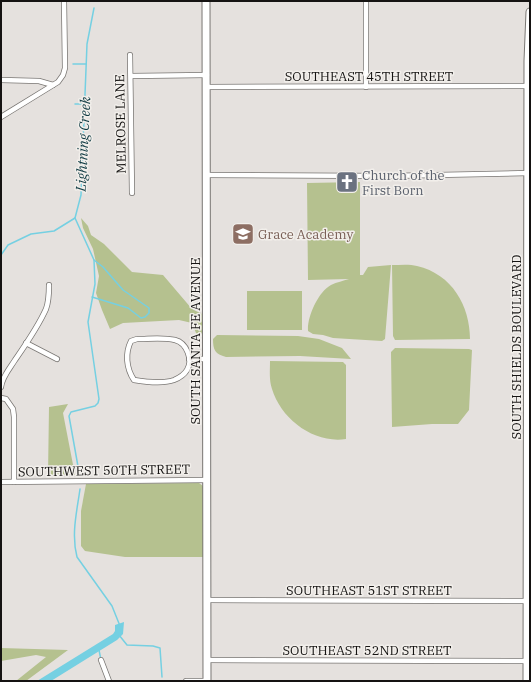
<svg xmlns="http://www.w3.org/2000/svg" width="531" height="682" viewBox="0 0 531 682" font-family="'IBM Plex Serif',serif">
  <style>
    .green { fill: #b5c18f }
    .water { fill: #75d0e2 }
    .lines { fill: none; stroke-linecap: round; stroke-linejoin: round }
    .stream { stroke: #75d0e2; stroke-width: 1.5 }
    .street-casing { stroke: #797673; stroke-width: 6 }
    .secondary-casing { stroke: #797673; stroke-width: 9 }
    .primary-casing { stroke: #797673; stroke-width: 9 }
    .street { stroke: #fff; stroke-width: 4.5 }
    .secondary { stroke: #fff; stroke-width: 7 }
    .primary { stroke: #fff; stroke-width: 7 }
    .labels { text-anchor: middle; stroke-width: 3; stroke-linejoin: round; paint-order: stroke }
    .street-label { font-size: 13px; fill: #151312; stroke: #f2efeb }
    .worship-label { font-size: 13px; fill: #5b616d; stroke: #f2efeb; text-anchor: start }
    .education-label { font-size: 13px; fill: #785e54; stroke: #f2efeb; text-anchor: start }
    .water-label { font-size: 14px; font-style: italic; fill: #113c44; stroke: #f2efeb }
  </style>
  <rect width="100%" height="100%" fill="#e5e1de"/>
  <g class="green">
    <path d="M360,182V275H363L368,267L391,265L385,339L382,341L333,338L323,335L313,334L308,331C307,317 318,292 331,285C337,282 343,281 349,279L308,280L307,183Z"/>
    <path d="M81,218L88,226L91,235L104,244L132,272L163,275L192,309L204,315V330L200,336L196,337V333L192,323L179,320L123,323L110,329L102,310L96,293L99,276L93,249L83,228Z"/>
    <path d="M392,265C400,265 410,264 417,266C452,274 470,306 470,339L395,340L393,336Z"/>
    <rect x="247" y="291" width="55" height="39"/>
    <path d="M217,335L298,336L319,339L342,348L351,359L300,356L226,357C215,354 213,350 213,339Z"/>
    <path d="M395,348L469,349L472,350L469,410L458,424H432L392,427L391,352Z"/>
    <path d="M270,361L343,362L346,365V439C314,444 281,419 272,389C269,380 270,371 270,361Z"/>
    <path d="M68,404L63,413L75,475H48L49,407Z"/>
    <path d="M199,483L203,486V557H125L85,551L81,546V511L86,484Z"/>
    <path d="M1,648L68,650L26,681H16L46,657L36,655L1,661Z"/>
  </g>
  <path class="water" d="M124,622L123,634L117,640L51,681H37L113,634L115,631V625Z"/>
  <g class="lines">
    <g class="stream">
      <path d="M73,64H86"/>
      <path d="M75,104H85"/>
      <path d="M75,218L94,260L95,284L88,322L99,399L98,403L95,406L71,412L69,416L79,472"/>
      <path d="M1,255L8,245L31,234L54,231L75,218L81,195L87,44L94,8"/>
      <path d="M92,297L128,308L141,318L145,317L149,313V308L123,290L103,267L94,260"/>
      <path d="M80,489C77,511 71,534 77,557L112,606L120,626"/>
      <path d="M119,635L127,645L153,646L160,648L162,677"/>
      <path d="M99,650L101,660"/>
    </g>
    <g class="street-casing">
      <g id="street">
        <path d="M130,55L132,193"/>
        <path d="M131,76L207,75"/>
        <path d="M1,80L39,81L53,85"/>
        <path d="M207,87L529,86"/>
        <path d="M366,87V1"/>
        <path d="M1,117L58,82L63,75L65,68L64,1"/>
        <path d="M207,175L388,176L530,173"/>
        <path d="M137,339C149,339 163,337 175,340C187,343 193,360 187,370C184,375 179,378 174,380C163,384 146,382 134,380C126,368 125,353 131,341Z"/>
        <path d="M26,343L57,359"/>
        <path d="M189,359H207"/>
        <path d="M1,387C2,377 10,368 15,360C26,344 38,327 46,309C49,301 49,293 49,285"/>
        <path d="M1,398L6,399L13,409L14,417V482"/>
        <path d="M1,482L207,480"/>
        <path d="M208,600L530,601"/>
        <path d="M101,660L109,681"/>
        <path d="M207,660L527,661"/>
        <path d="M186,681H207"/>
      </g>
    </g>
    <g class="secondary-casing">
      <path id="secondary" d="M206,1L207,681"/>
    </g>
    <g class="primary-casing">
      <path id="primary" d="M527,681L528,61L530,12"/>
    </g>
    <use href="#street" class="street"/>
    <use href="#secondary" class="secondary"/>
    <use href="#primary" class="primary"/>
  </g>
  <defs>
    <g id="church-square" transform="scale(1.15)"><rect x="-9" y="-9" width="18" height="18" rx="4" fill="#6b7280" stroke="#f2efeb"/><path d="M-1.2-6h2.4v3.5h3.3v2.4h-3.3V6h-2.4V-.1h-3.3v-2.4h3.3Z" fill="#fff"/></g>
    <g id="school-square" transform="scale(1.15)"><rect x="-9" y="-9" width="18" height="18" rx="4" fill="#8d6e63" stroke="#f2efeb"/><path d="M0-5L7-2L0 1L-7-2ZM-4 1L0 2.5L4 1V4Q0 6-4 4Z" fill="#fff"/></g>
  </defs>
  <g fill-rule="evenodd">
    <use href="#church-square" x="347" y="182"/>
    <use href="#school-square" x="243" y="234"/>
  </g>
  <g class="labels">
    <g class="street-label">
      <text x="369" y="81">SOUTHEAST 45TH STREET</text>
      <text transform="translate(120 124) rotate(-91)" y="5">MELROSE LANE</text>
      <text transform="translate(195 341) rotate(-90)" y="5">SOUTH SANTA FE AVENUE</text>
      <text transform="translate(516 347) rotate(-90)" y="5">SOUTH SHIELDS BOULEVARD</text>
      <text transform="translate(104 470) rotate(-1)" y="5">SOUTHWEST 50TH STREET</text>
      <text x="369" y="595">SOUTHEAST 51ST STREET</text>
      <text x="367" y="655">SOUTHEAST 52ND STREET</text>
    </g>
    <g class="worship-label">
      <text x="362" y="180">Church of the<tspan x="362" dy="15">First Born</tspan></text>
    </g>
    <g class="education-label">
      <text x="258" y="239">Grace Academy</text>
    </g>
    <g class="water-label">
      <text transform="translate(83 144) rotate(-87)" y="5">Lightning Creek</text>
    </g>
  </g>
  <rect width="531" height="682" fill="none" stroke="#151312" stroke-width="4"/>
</svg>
